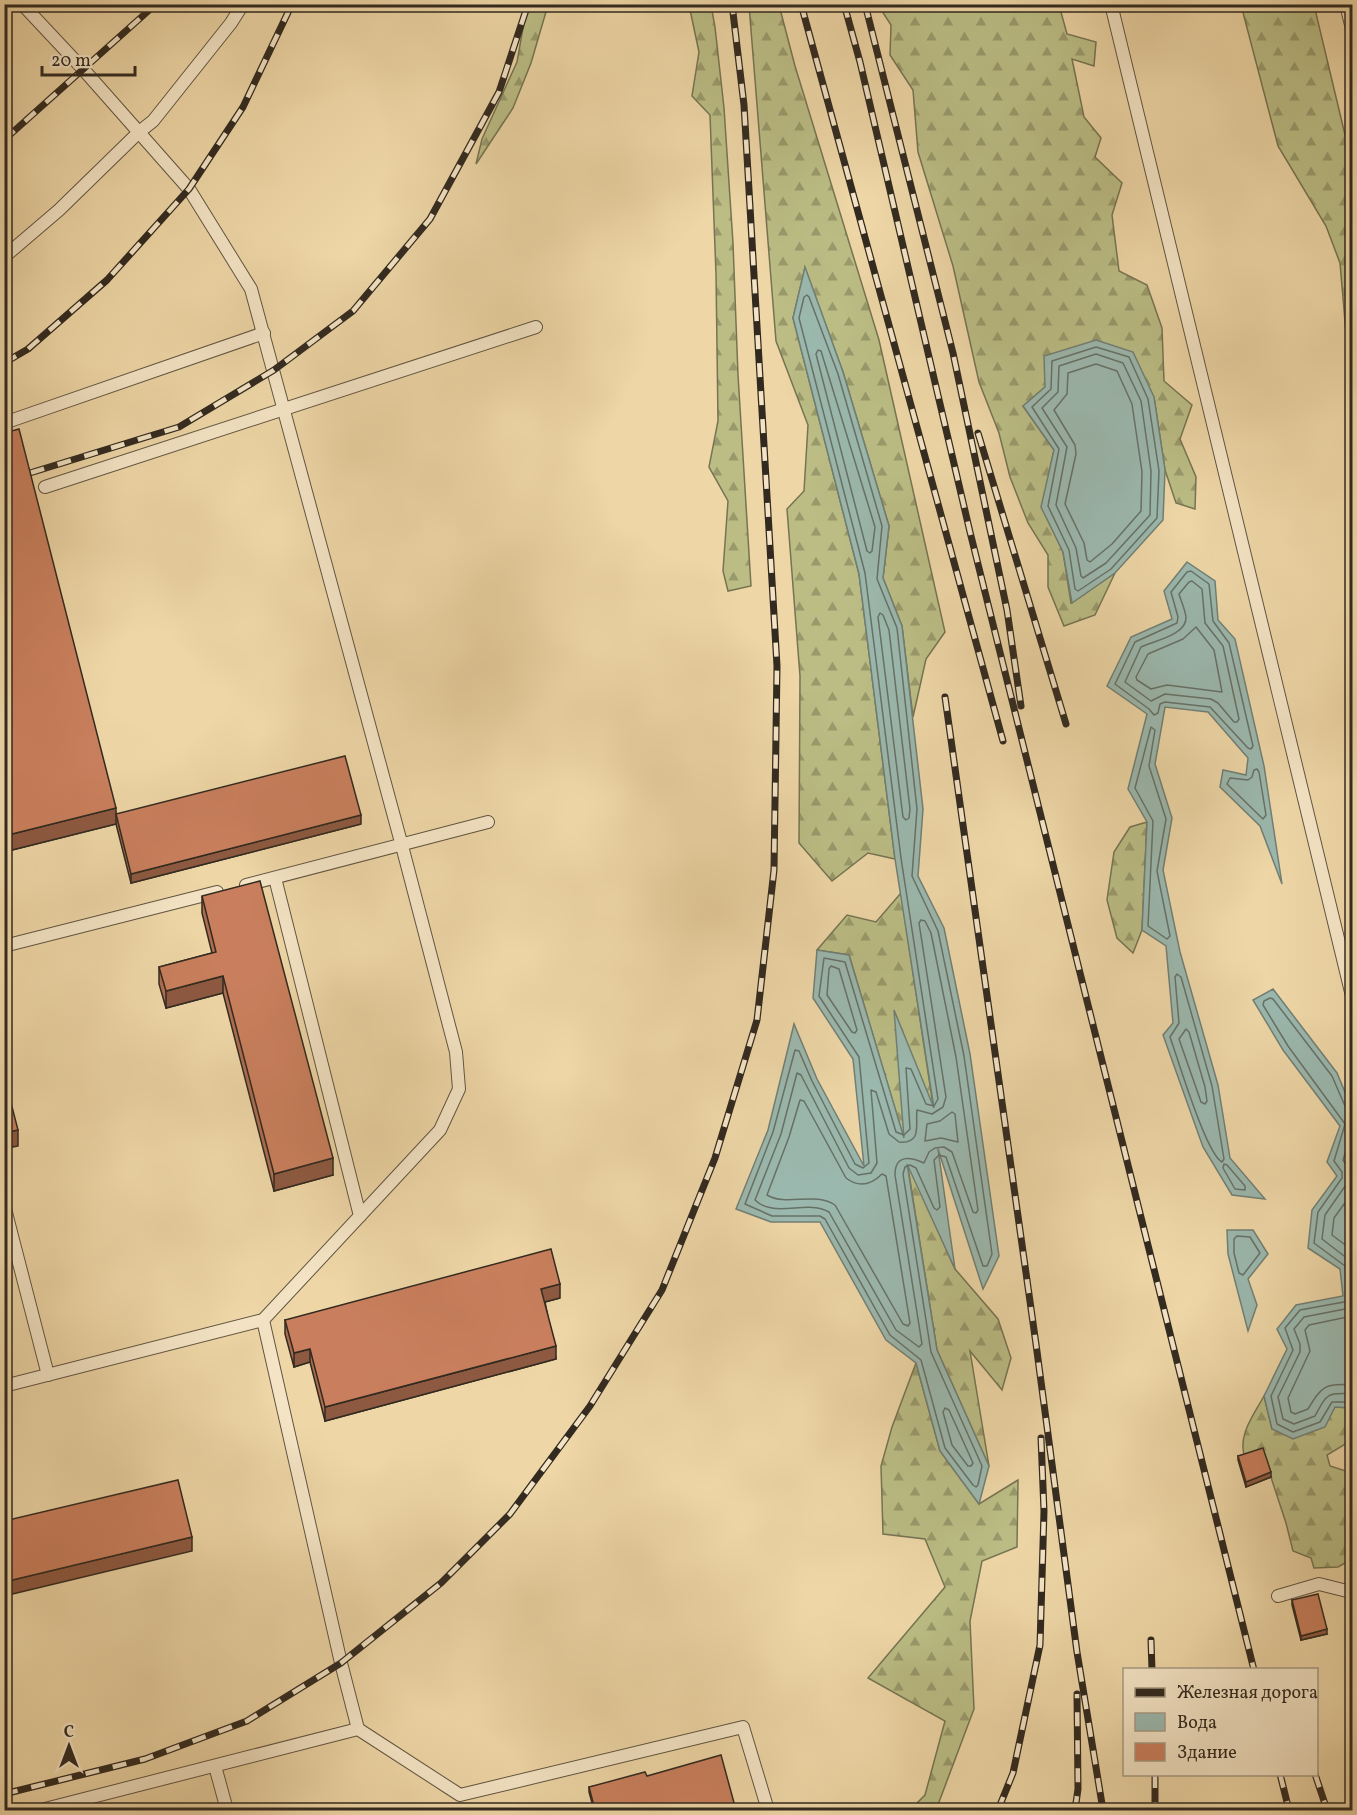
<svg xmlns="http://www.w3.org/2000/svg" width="1357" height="1815" viewBox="0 0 1357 1815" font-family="Vollkorn,serif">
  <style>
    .forest { fill: url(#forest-firs); stroke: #767452; stroke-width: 1.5 }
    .water { fill: #9bb8ae; stroke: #717f75; stroke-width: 1.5 }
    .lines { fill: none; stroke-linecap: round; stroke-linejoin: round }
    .shore { stroke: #667167; stroke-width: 1.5 }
    .service-casing { stroke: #615542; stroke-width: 14 }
    .service { stroke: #f4e4c5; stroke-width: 12 }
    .rail-casing { stroke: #322a20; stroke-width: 7 }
    .rail { stroke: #f4e4c5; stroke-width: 4.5; stroke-dasharray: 14; stroke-linecap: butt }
    .wall { fill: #ad6d50; stroke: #322a20; stroke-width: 1.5 }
    .shaded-wall { fill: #8d5941; stroke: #322a20; stroke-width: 1.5 }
    .building { fill: #c97f5d; stroke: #322a20; stroke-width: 1.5 }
  </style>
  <defs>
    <pattern id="forest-firs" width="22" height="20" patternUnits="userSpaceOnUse" patternTransform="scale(1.5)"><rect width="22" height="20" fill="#bbbd85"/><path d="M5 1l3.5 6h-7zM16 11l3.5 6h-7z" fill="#999a6c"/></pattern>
  </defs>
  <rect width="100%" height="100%" fill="#eed6a6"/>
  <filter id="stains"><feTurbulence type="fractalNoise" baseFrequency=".00333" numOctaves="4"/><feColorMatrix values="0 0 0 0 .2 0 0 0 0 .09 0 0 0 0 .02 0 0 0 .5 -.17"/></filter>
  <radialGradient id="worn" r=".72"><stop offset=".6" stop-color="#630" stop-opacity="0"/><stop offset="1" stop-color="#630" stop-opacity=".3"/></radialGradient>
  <g class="forest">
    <path d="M527,5H548L531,63L513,108L476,164L482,139L517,62Z"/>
    <path d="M689,5H711L715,27L724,108L733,243L738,375L751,586L728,591L723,571L728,501L709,467L718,421L716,274L710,115L692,96L699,52Z"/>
    <path d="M749,5H779L795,66L879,340L945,632L926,659L913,717L902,626L883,578L889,526L843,372L805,268L793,318L859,574L895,859L868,853L832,881L799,843L800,676L787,509L804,491L808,425L776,341Z"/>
    <path d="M878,5H1059L1067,34L1096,42L1094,66L1072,59L1084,117L1101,138L1095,157L1122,183L1112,215L1119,271L1147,285L1162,328L1164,381L1192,405L1180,439L1196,477L1195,509L1176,503L1165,470L1154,397L1045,387L1023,406L1054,450L1042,507L1063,552L1071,603L1115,573L1095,615L1064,626L1048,587V555L1028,523L1010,477L999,433L979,382L953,266L918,152L913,90L890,55L891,25Z"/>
    <path d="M1241,5H1314L1352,164V382L1350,380L1340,263L1326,226L1278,146Z"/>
    <path d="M1147,822L1142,930L1133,953L1117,938L1107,900L1114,852L1130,827Z"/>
    <path d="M901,893L934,1112L895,1013L905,1142L849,955L817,950L847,915L876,922Z"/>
    <path d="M907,1161L955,1269L998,1319L1011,1358L1002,1390L970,1351L989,1466L937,1350Z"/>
    <path d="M916,1363L940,1451L979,1504L1018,1480L1017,1547L982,1561L970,1621L974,1709L936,1810H910L925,1795L945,1721L868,1678L945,1587L925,1539L883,1534L881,1466L892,1427Z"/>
    <path d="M1264,1396L1272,1429L1335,1407L1352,1408V1440L1327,1455L1330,1466L1352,1473V1559L1338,1567L1314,1568L1311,1558L1293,1551L1286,1523L1263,1453L1245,1458C1237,1436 1253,1416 1264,1396Z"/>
  </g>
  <g class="water">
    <path d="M805,267L843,372L889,526L883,578L902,626L923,809L918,876L944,928L970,1054L999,1256L983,1289L938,1149L955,1269L907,1164L937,1350L989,1466L979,1504L940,1451L916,1363L886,1340L820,1222H771L736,1209L768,1130L794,1024L817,1079L864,1166L853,1059L813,998L817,950L849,955L904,1138L894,1010L934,1108L895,859L859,574L793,318Z"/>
    <path d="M1096,340L1133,352L1154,397L1165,470L1163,520L1115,573L1072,603L1063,552L1041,507L1054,450L1023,406L1045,387L1044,356Z"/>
    <path d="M1187,562L1215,581L1218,620L1235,639L1264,766L1282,884L1260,826L1220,787L1223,770L1246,775L1248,758L1208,712L1165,707L1155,764L1172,818L1163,870L1180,952L1218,1085L1230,1158L1265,1199L1232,1195L1203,1147L1163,1035L1173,1023L1166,946L1142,930L1147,822L1128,789L1147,714L1107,686L1131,637L1172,619L1164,591Z"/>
    <path d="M1273,989L1337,1073L1352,1109V1408L1335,1407L1325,1427L1293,1439L1272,1429L1264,1396L1287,1349L1277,1329L1296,1305L1343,1296L1340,1269L1308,1248L1312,1210L1337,1176L1327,1162L1340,1126L1283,1050L1253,1000Z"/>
    <path d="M1227,1230H1253L1268,1254L1248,1279L1257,1305L1248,1331L1228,1254Z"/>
  </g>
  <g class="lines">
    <g class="shore">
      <path d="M807,295L809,297L838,374L882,526L877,579L897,628L917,809L912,876L938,931L964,1056L992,1254L987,1266H983L946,1157L939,1155L934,1160L940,1207L937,1210L934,1208L916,1168L910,1165L905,1167L903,1174L931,1352L982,1466L978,1485L976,1487L973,1485L945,1448L921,1360L890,1335L825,1219L820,1216H772L745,1204L773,1132L795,1050L799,1051L812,1081L855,1164L863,1168L869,1163L859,1057L819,996L824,958L845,962L896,1132L904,1135L910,1129L906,1068L911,1069L926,1104L934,1106L938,1099L901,858L865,573L799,318L804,297Z"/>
      <path d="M1096,347L1129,357L1148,399L1159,471L1157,518L1111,569L1078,591L1075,589L1069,550L1048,506L1059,449L1032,407L1051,389L1052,361Z"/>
      <path d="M818,350L821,351L875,527L872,551L870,553L867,551L816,354Z"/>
      <path d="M1096,354L1123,363L1141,401L1151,471L1150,515L1106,563L1083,578L1081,576L1076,548L1056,505L1067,447L1042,408L1058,392L1059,366Z"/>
      <path d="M1096,364L1117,371L1132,404L1142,472L1141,511L1112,544L1090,562L1087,560L1084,543L1065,504L1076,454L1075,445L1054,410L1067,394L1068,373Z"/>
      <path d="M1191,571L1209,584L1213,621L1229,643L1253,746L1251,749L1248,748L1210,707L1165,702L1160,704L1158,713L1154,715L1149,709L1115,684L1135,642L1177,623L1178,617L1171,592L1187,572Z"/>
      <path d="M1192,581L1202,589L1205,623L1223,646L1239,719L1237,722H1234L1218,703L1211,699L1165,694L1151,701L1125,682L1141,647C1154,641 1187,635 1186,617C1185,609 1181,601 1179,594L1189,582Z"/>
      <path d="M880,613L883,615L889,630L910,809L909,818L906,820L903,817L878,617Z"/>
      <path d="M1196,627L1214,650L1222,692L1167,685L1151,689L1137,680L1136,677L1148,654L1183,639Z"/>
      <path d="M1151,727L1155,730L1149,766L1166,819L1157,871L1170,936L1167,939L1148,926L1153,821L1135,788Z"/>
      <path d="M1257,769L1259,772L1266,815L1263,819L1227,784L1230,778L1248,780L1252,777L1254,770Z"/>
      <path d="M921,920L925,921L931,933L956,1057L978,1210L976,1213L973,1212L952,1152L944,1147L935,1148L929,1152L924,1163C910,1157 895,1154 895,1175L922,1344L919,1347L896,1330L829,1212C808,1199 774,1219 755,1200L781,1134L797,1073L801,1075L849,1168L858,1175L871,1173L877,1163L871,1090L876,1092L889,1134L899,1142C923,1144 915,1124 917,1110L932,1114L943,1107L946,1097L919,923Z"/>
      <path d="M831,966L839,969L857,1030L855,1033L852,1032L827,995L829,969Z"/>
      <path d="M1177,974L1181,977L1212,1086L1224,1159L1222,1162C1206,1154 1178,1059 1170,1037L1179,1023L1175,977Z"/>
      <path d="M1186,1029L1189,1032L1205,1087L1207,1101L1205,1104L1201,1102L1179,1039Z"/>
      <path d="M800,1100L804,1101L846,1178C859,1188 871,1185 882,1174L886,1176L910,1323L908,1326L903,1324L835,1205C815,1191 787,1207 767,1195L789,1137Z"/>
      <path d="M1352,1109L1345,1106L1332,1076L1273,999L1270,998L1264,1001L1263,1005L1288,1046L1345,1124L1334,1161L1342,1172V1178L1318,1212L1314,1243L1345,1266L1349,1294L1348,1299L1344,1302L1300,1310L1285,1328L1293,1350L1271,1396L1277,1424L1293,1432L1320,1422L1332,1402H1352"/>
      <path d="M952,1112L955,1114L958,1142L941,1138L925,1141L927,1124L940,1121Z"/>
      <path d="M1352,1130L1343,1160L1349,1170L1350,1179L1325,1215L1322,1239L1348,1259L1352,1265"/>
      <path d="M1224,1164L1227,1165L1245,1186V1190L1235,1189L1223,1168Z"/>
      <path d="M1352,1193L1334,1218L1332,1235L1352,1250"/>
      <path d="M1237,1236L1250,1237L1260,1253L1243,1275L1239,1273L1234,1253V1239Z"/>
      <path d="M1352,1304L1345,1309L1304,1317L1294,1329L1300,1344V1352L1278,1397L1283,1419L1294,1424L1315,1416C1327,1394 1327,1392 1352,1394"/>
      <path d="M1352,1316L1309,1325L1305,1330L1310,1351L1288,1398L1291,1412L1295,1414L1308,1409C1322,1386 1325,1383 1352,1385"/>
      <path d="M945,1408L949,1410L973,1463L971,1466H968L952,1445L943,1412Z"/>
    </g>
    <g class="service-casing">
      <g id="service">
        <path d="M1111,4L1352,996"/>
        <path d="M1346,4L1352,29"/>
        <path d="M4,257L59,210L139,132L153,121L231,23L243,4"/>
        <path d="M4,423L264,333"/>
        <path d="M45,487L536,327"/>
        <path d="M275,878L360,1216"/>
        <path d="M246,885L488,822"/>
        <path d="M4,946L217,892"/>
        <path d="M4,1205L48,1375"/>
        <path d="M4,1386L263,1320L440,1130L459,1089L456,1052L402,846L251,289L189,189L83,69L22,4"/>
        <path d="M1278,1596L1319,1584L1347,1591L1352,1585"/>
        <path d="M358,1729L460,1795L743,1727L768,1810"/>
        <path d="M215,1766L227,1810"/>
        <path d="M41,1810L358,1729L341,1663L263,1320"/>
      </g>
    </g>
    <use href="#service" class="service"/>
    <g class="rail-casing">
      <g id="rail">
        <path d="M801,4L1003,741"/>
        <path d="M844,4L860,62L970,532L1254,1670"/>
        <path d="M865,4L953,353L1007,610L1021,706"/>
        <path d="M4,140L156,4"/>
        <path d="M4,363L28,349L107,280L189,189L243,107L292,4"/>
        <path d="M978,433L1066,724"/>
        <path d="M4,481L179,427L274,370L353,311L430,219L499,92L528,4"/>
        <path d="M945,697L1036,1344L1077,1652L1103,1810"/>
        <path d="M1151,1640L1152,1670"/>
        <path d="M1155,1774V1810"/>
        <path d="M1280,1774L1289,1810"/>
        <path d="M1315,1774L1327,1810"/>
        <path d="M4,1794L145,1759L247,1721L341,1663L441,1583L510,1514L590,1406L662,1290L715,1158L757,1020L774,870L777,666L744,105L732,4"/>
        <path d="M998,1810L1013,1773L1040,1645L1044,1511L1041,1438"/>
        <path d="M1075,1810L1078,1789L1077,1694"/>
      </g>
    </g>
    <use href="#rail" class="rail"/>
  </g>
  <g class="wall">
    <path d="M4,433L116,814L361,824L131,883L116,824L4,852Z"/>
    <path d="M202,896L333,1175L274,1191L223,993L166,1008L159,984V967L212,953L202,913Z"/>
    <path d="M560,1298L545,1302L556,1359L325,1421L310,1362L294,1367L285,1334V1320Z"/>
    <path d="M1238,1456L1271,1477L1246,1487L1238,1460Z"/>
    <path d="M1292,1600L1327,1634L1301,1640L1292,1605Z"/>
    <path d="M647,1776L736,1810H594L589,1792V1787Z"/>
  </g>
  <g class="shaded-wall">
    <path d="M116,808V824L4,852V836Z"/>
    <path d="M361,815V824L131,883V874Z"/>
    <path d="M9,889V905L4,906V891Z"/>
    <path d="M223,976V993L166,1008V991Z"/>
    <path d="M18,1130V1146L4,1149V1133Z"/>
    <path d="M333,1158V1175L274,1191V1174Z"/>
    <path d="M560,1284V1298L541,1303V1289Z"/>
    <path d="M556,1346V1359L325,1421V1407Z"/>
    <path d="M310,1349V1362L294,1367V1353Z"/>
    <path d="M1271,1472V1477L1246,1487V1482Z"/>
    <path d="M192,1537V1551L4,1596V1582Z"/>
    <path d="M1327,1629V1634L1301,1640V1636Z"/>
  </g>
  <g class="building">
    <path d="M19,429L116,808L4,836V433Z"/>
    <path d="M345,756L361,815L131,874L116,814Z"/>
    <path d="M4,871L9,889L4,891Z"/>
    <path d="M260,881L333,1158L274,1174L223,976L166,991L159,967L216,952L202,896Z"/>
    <path d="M4,1076L18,1130L4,1133Z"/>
    <path d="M551,1249L560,1284L541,1289L556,1346L325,1407L310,1349L294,1353L285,1320Z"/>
    <path d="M1263,1448L1271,1472L1246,1482L1238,1456Z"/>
    <path d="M178,1480L192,1537L4,1582V1521Z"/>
    <path d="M1318,1594L1327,1629L1301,1636L1292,1600Z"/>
    <path d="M721,1755L736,1810H595L589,1787L645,1772L647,1776Z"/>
  </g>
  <rect width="1357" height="1815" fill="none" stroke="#eed6a6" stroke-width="24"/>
  <rect x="6" y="6" width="1345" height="1803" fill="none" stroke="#322a20" stroke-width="3"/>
  <rect x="12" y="12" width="1333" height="1791" fill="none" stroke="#322a20" stroke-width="1.5"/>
  <rect x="1123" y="1668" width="195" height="108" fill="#f4e4c5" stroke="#a69a83" stroke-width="1.5"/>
  <rect x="1135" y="1688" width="30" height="9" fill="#322a20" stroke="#a69a83" stroke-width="1.5"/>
  <text x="1177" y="1698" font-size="18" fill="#322a20">Железная дорога</text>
  <rect x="1135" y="1713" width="30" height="18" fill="#9bb8ae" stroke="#a69a83" stroke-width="1.5"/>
  <text x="1177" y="1728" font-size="18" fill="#322a20">Вода</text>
  <rect x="1135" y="1743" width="30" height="18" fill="#c97f5d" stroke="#a69a83" stroke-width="1.5"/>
  <text x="1177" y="1758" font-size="18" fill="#322a20">Здание</text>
  <g transform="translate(69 1746)" stroke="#f4e4c5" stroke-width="4.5" paint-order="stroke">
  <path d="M0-4.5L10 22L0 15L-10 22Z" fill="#322a20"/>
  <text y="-9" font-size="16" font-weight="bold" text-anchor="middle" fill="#322a20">С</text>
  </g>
  <path d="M42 66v9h93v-9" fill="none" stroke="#322a20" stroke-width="3"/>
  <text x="51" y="66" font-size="18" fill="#322a20" stroke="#f4e4c5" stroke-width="4.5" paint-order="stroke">20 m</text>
  <rect width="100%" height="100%" filter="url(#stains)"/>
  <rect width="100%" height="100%" fill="url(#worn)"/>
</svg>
